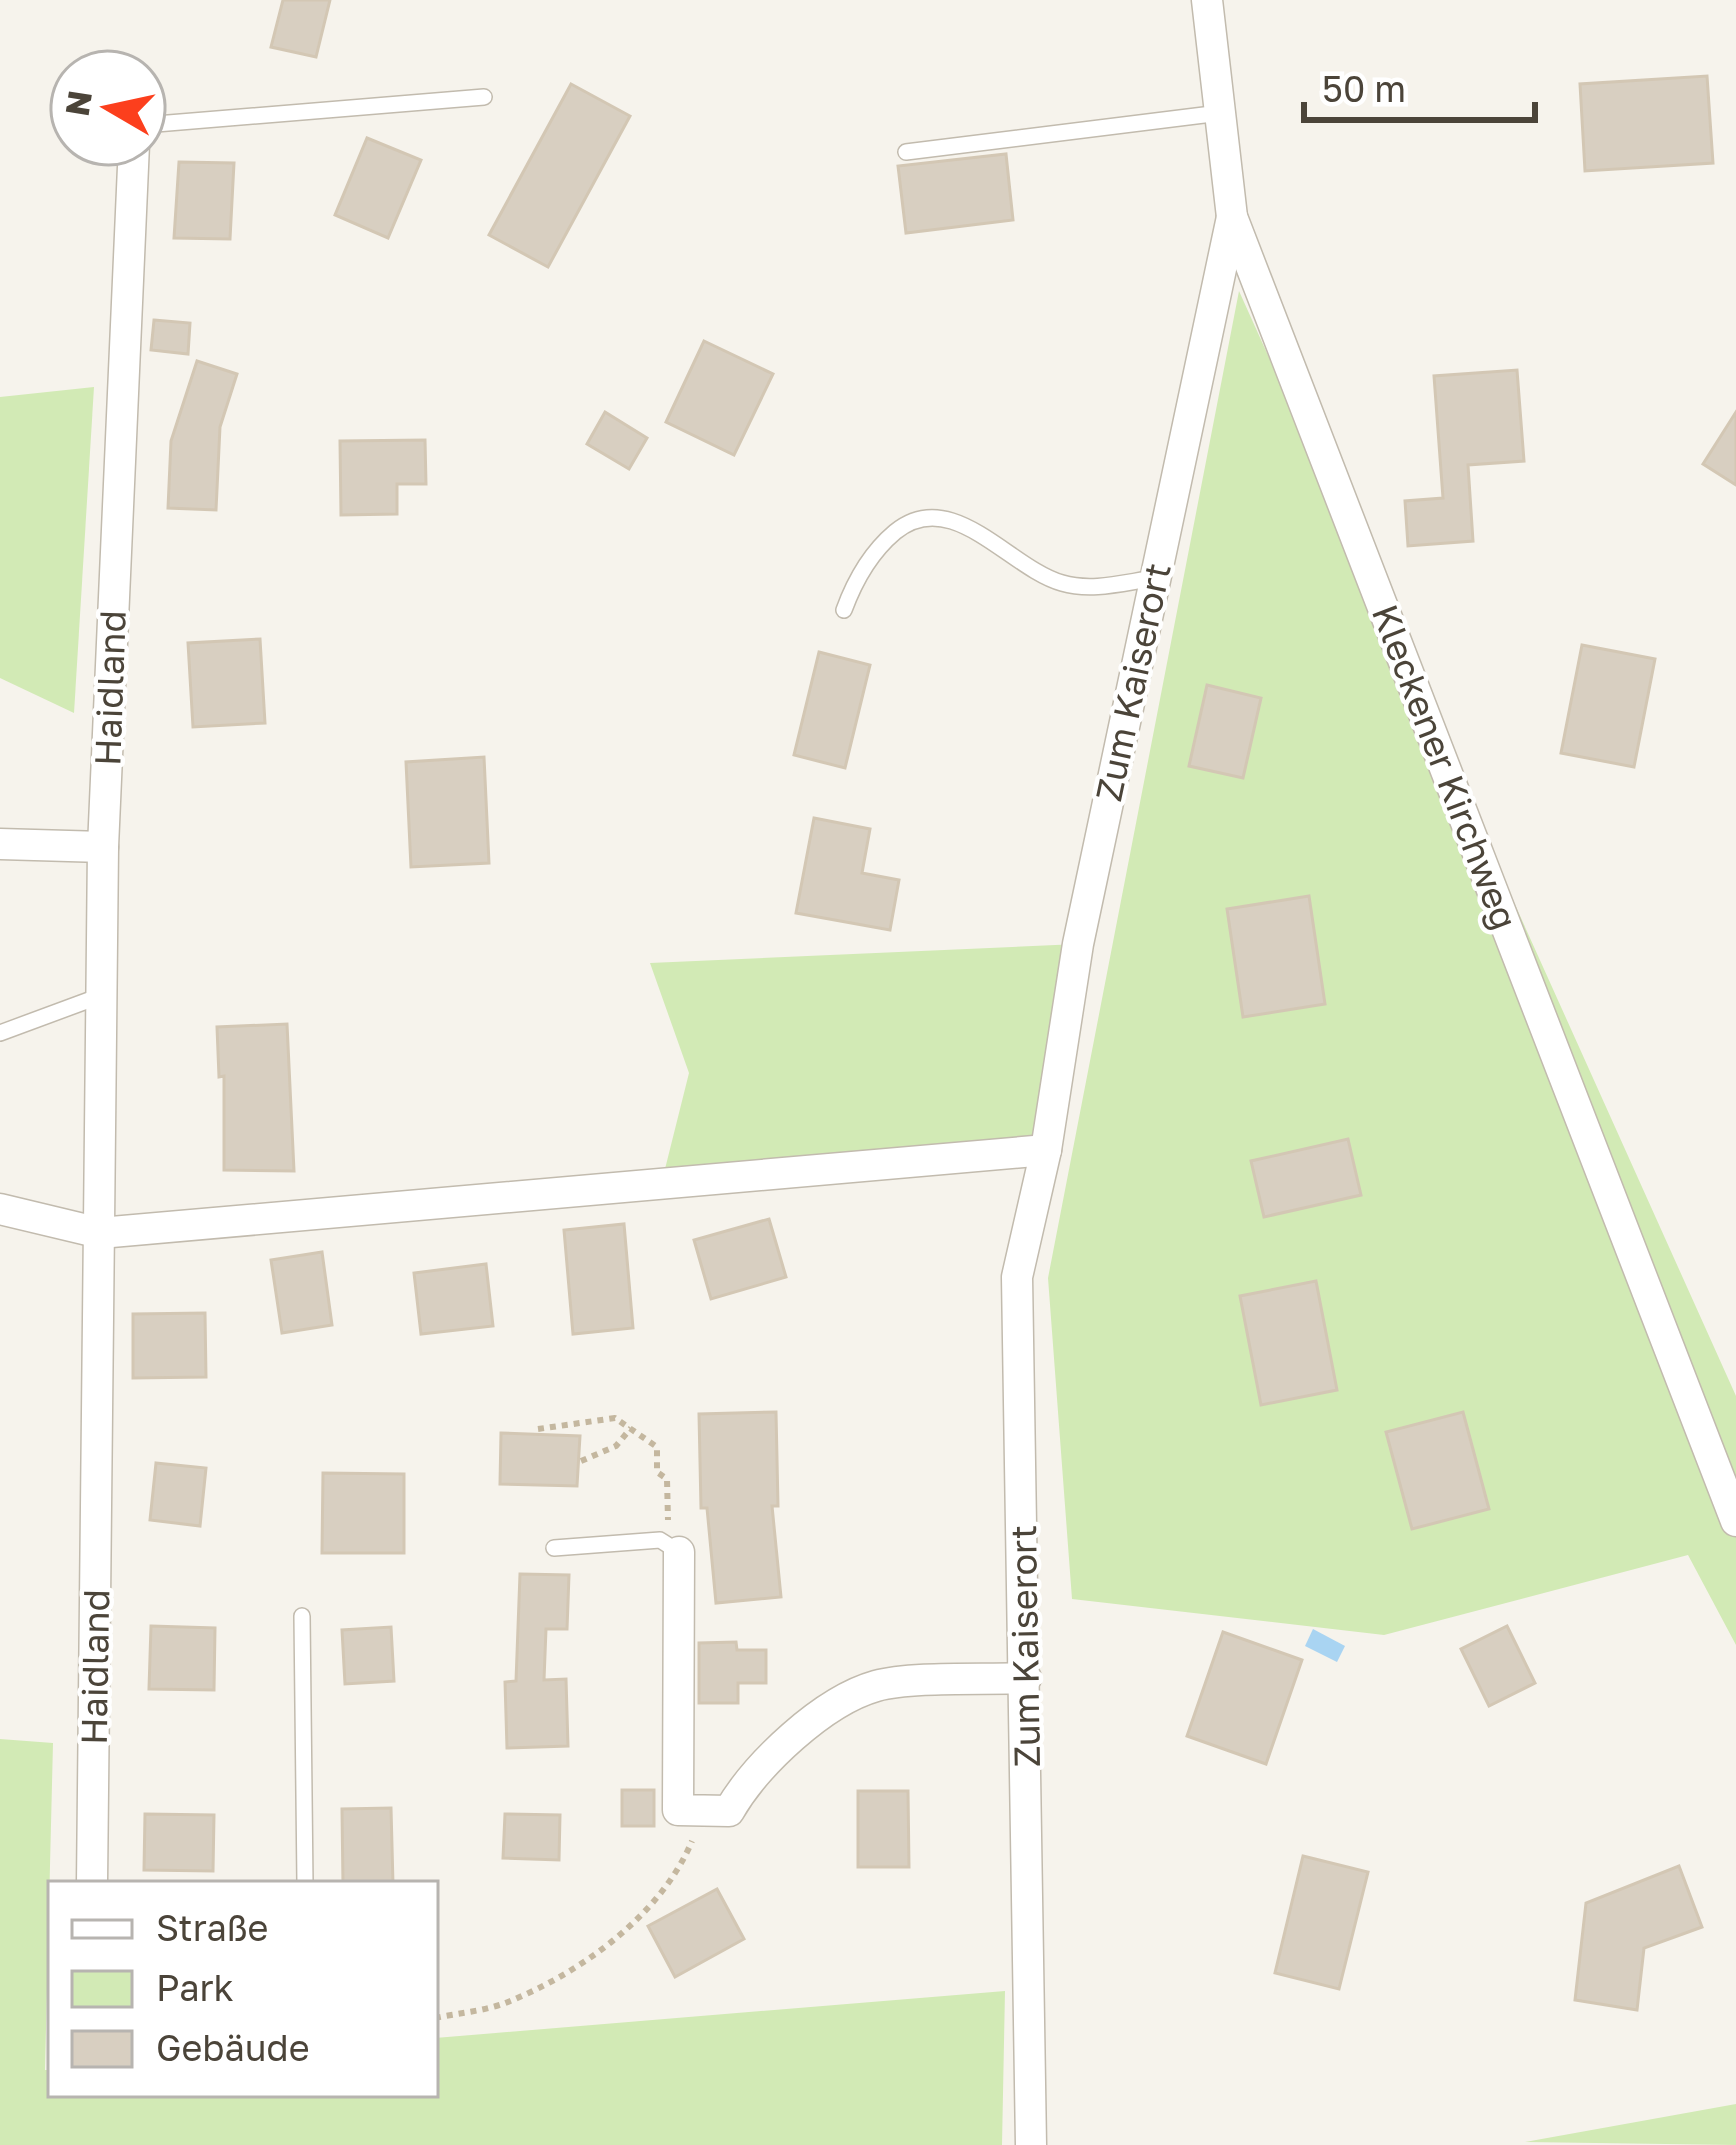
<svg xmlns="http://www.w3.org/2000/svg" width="1736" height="2145" viewBox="0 0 1736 2145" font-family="'Golos Text',sans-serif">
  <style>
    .green { fill: #d2eab5 }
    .water { fill: #a9d4f2 }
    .building { fill: #d8cfc1; stroke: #d3c7b4; stroke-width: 3 }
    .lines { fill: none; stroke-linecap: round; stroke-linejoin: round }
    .service-casing { stroke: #c2bbae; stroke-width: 18 }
    .minor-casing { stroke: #c2bbae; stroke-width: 33 }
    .path { stroke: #c4b79f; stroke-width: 6; stroke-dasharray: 6 6; stroke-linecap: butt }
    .service { stroke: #fff; stroke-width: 15 }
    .minor { stroke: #fff; stroke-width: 30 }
    .labels { text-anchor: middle; stroke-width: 9; stroke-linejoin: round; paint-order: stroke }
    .street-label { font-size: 36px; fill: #4b4439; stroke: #fff }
  </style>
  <rect width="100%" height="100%" fill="#f6f3ec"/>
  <g class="green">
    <path d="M1239,291L1736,1396V1645L1688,1555L1384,1635L1072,1599L1048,1278Z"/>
    <path d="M94,387L74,713L0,678V397Z"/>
    <path d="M1078,944L1046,1150L661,1185L689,1073L650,963Z"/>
    <path d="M0,1739L53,1743L45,2070H51V2094H435V2038L1005,1991L1002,2145H0Z"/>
    <path d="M1736,2104V2145L1525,2142Z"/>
  </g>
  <path class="water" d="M1313,1629L1345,1646L1337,1662L1305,1646Z"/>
  <g class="building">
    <path d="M283,0H330L316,57L271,47Z"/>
    <path d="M1707,76L1713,163L1585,171L1580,84Z"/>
    <path d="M571,84L630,116L548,267L489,235Z"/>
    <path d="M367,138L421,160L388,238L335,215Z"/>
    <path d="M1006,154L1013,220L906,233L898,166Z"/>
    <path d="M179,162L234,163L230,239L174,238Z"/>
    <path d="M154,320L190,323L188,354L151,350Z"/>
    <path d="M704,341L773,374L734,455L666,422Z"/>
    <path d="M197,361L237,374L220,427L216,510L168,508L171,441Z"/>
    <path d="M1517,370L1524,461L1468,465L1473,541L1408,546L1405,501L1443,498L1434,376Z"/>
    <path d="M605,412L647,438L629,469L587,444Z"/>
    <path d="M1736,412V485L1703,464Z"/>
    <path d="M425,440L426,484H397V514L341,515L340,441Z"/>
    <path d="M260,639L265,723L193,727L188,643Z"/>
    <path d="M1582,645L1655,659L1634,767L1561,753Z"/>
    <path d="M819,652L870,665L845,768L794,755Z"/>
    <path d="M1207,685L1261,698L1243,778L1189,766Z"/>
    <path d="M484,757L489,863L411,867L406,762Z"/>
    <path d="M814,818L870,829L862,873L899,880L890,930L796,913Z"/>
    <path d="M1309,896L1325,1004L1243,1017L1227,909Z"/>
    <path d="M287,1024L294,1171L224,1170V1076L219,1077L217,1027Z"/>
    <path d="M1348,1139L1361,1195L1264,1217L1251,1161Z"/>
    <path d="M769,1219L786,1277L711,1299L694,1240Z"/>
    <path d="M624,1224L633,1328L573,1334L564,1230Z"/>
    <path d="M322,1252L332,1325L282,1333L271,1260Z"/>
    <path d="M486,1264L493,1326L421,1334L414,1273Z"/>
    <path d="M1316,1281L1337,1390L1261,1405L1240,1296Z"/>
    <path d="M205,1313L206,1377L133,1378V1314Z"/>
    <path d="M776,1412L778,1506H772L781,1597L716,1603L707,1508H701L699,1414Z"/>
    <path d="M1463,1412L1489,1509L1412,1529L1386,1432Z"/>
    <path d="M501,1433L580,1436L577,1486L500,1484Z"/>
    <path d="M156,1463L206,1468L200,1526L150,1520Z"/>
    <path d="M323,1473L404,1474V1553H322Z"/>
    <path d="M520,1574L569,1575L567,1629H546L544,1680L566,1679L568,1746L507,1748L505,1682L516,1681Z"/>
    <path d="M151,1626L215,1628L214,1690L149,1689Z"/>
    <path d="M1507,1626L1535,1683L1489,1706L1461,1649Z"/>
    <path d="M391,1627L394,1681L345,1684L342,1630Z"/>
    <path d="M1223,1632L1302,1660L1266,1764L1187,1736Z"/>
    <path d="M736,1642L737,1650H766V1683H738V1703H699V1643Z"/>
    <rect x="622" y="1790" width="32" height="36"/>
    <path d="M858,1791H908L909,1867H858Z"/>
    <path d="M391,1808L393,1884H343L342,1809Z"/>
    <path d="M145,1814L214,1815L213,1871L144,1870Z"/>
    <path d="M505,1814L560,1815L559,1860L503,1858Z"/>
    <path d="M1303,1856L1368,1872L1339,1989L1275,1973Z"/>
    <path d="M1679,1866L1702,1927L1644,1948L1637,2010L1575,2000L1586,1903Z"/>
    <path d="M717,1889L744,1939L675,1977L648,1926Z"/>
  </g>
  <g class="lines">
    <g class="service-casing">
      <g id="service">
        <path d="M144,125L484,97"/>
        <path d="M906,152L1220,113"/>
        <path d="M844,610C855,580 870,553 895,532C952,485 1009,568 1062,583C1093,592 1125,582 1156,578"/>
        <path d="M0,1033L100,996"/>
        <path d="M554,1548L660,1540L679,1552"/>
        <path d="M302,1616L305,1884"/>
      </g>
    </g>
    <g class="minor-casing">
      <g id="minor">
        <path d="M1207,0L1232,217L1736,1521"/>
        <path d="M0,844L103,847"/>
        <path d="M0,1209L100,1233L1046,1150"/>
        <path d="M679,1552L678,1810L729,1811C756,1764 823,1701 876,1686C912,1676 985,1680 1026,1678"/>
        <path d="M92,1884L103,847L134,144"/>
        <path d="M1031,2145L1017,1277L1046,1150L1078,944L1232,217"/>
      </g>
    </g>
    <g class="path">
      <path d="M538,1429L615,1418L657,1447V1472L667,1479L668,1520"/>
      <path d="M581,1461L616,1446L631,1428"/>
      <path d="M435,2018C458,2013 486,2011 508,2002C582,1972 661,1915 692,1841"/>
    </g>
    <use href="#service" class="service"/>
    <use href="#minor" class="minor"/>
  </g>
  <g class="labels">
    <g class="street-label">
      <text transform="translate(1133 682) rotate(-78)" y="13">Zum Kaiserort</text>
      <text transform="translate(110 688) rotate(-88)" y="13">Haidland</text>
      <text transform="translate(1445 767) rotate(69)" y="13">Kleckener Kirchweg</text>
      <text transform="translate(1025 1646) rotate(-91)" y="13">Zum Kaiserort</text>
      <text transform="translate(95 1667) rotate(-89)" y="13">Haidland</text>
    </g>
  </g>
  <rect x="48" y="1881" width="390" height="216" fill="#ffffff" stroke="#b7b4b0" stroke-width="3"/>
  <rect x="72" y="1920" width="60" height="18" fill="#ffffff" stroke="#b7b4b0" stroke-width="3"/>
  <text x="156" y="1941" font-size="36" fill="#4b4439">Straße</text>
  <rect x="72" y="1971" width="60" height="36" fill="#d2eab5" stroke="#b7b4b0" stroke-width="3"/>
  <text x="156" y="2001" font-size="36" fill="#4b4439">Park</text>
  <rect x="72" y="2031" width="60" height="36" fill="#d8cfc1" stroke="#b7b4b0" stroke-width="3"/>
  <text x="156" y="2061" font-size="36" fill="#4b4439">Gebäude</text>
  <g transform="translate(108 108) rotate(279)"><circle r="57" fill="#ffffff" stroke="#b7b4b0" stroke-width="3"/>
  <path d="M0-9L21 45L0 30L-21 45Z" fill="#fc3f1d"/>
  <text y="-18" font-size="33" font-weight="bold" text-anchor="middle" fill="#4b4439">N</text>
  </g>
  <path d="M1304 102v18h231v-18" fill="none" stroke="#4b4439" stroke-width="6"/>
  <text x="1322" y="102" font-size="36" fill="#4b4439" stroke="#ffffff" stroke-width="9" paint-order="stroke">50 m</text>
</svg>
